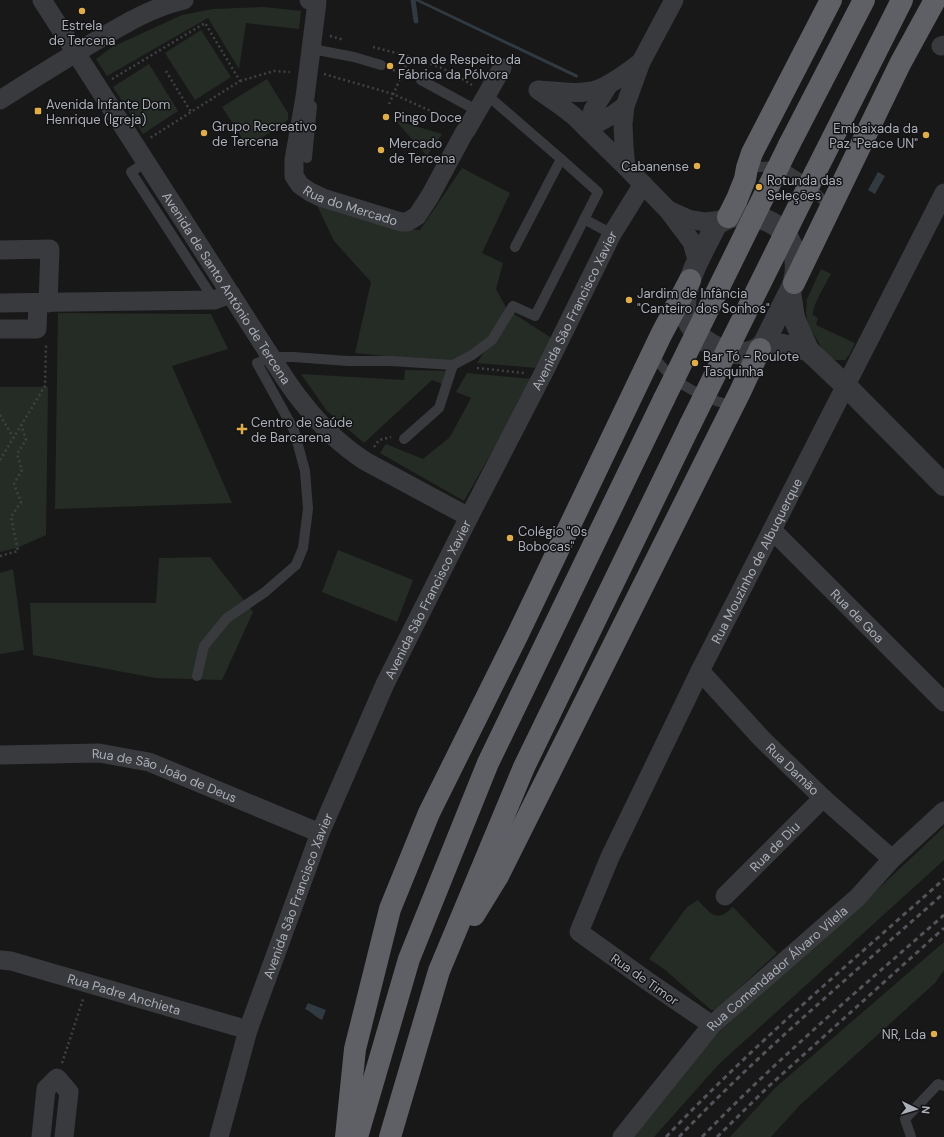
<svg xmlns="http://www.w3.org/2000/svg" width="944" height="1137" viewBox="0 0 944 1137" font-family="'DM Sans',sans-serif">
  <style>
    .green { fill: #242c25 }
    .water { fill: #323a41 }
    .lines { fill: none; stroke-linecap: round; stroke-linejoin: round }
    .stream { stroke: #323a41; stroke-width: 5 }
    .path { stroke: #3f4145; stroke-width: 2.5; stroke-dasharray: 2 3; stroke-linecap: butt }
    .service { stroke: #393a3e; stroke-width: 10 }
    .minor { stroke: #393a3e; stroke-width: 19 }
    .tertiary { stroke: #393a3e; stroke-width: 22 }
    .trunk { stroke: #5e6066; stroke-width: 22 }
    .rail { stroke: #525459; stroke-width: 3; stroke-dasharray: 5 4; stroke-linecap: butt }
    .trunk-bridge { stroke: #5e6066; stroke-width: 22 }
    .poi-dot { fill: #dfad4a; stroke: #131315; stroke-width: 1.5 }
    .labels { text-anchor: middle; stroke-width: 3; stroke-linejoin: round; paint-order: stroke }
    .poi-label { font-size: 13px; fill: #abafb8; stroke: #131315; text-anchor: start }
    .street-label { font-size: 13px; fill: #abafb8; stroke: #131315 }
  </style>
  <rect width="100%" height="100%" fill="#181819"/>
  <g class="green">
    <path d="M264,7L301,11L299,29L246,23L239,69L208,18L107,76L96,59L112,47L182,15L213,9Z"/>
    <path d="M201,30L231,77L195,100L165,53Z"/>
    <path d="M149,64L178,111L143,134L113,87Z"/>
    <path d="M267,79L288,113V120L248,147L222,107Z"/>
    <path d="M395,120L442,134L427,156Z"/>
    <path d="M462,168L510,193L482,253L503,263L496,289L509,313H510L516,315L553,339L537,368L477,363L490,342L453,365L384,356L355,353L371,282L334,241L314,199L392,228L420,230Z"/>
    <path d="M821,269L831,274C826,283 812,306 813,315L818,318L816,325L855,343L849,355L845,360H835L825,354L808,324L806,312L807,299Z"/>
    <path d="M58,313L211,314L228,349L172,366L232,503L55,509Z"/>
    <path d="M405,370L453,371L445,385L432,380L364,443L327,411L301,374L404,380Z"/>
    <path d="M467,373L533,379L464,501L380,453L386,444L423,459L450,437L471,398L456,392Z"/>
    <path d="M0,387H48L46,535L17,548L0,552Z"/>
    <path d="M338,550L413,580L397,622L322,592Z"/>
    <path d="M210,557L253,612L222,680L155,678L33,655L30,603H156L159,558Z"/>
    <path d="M13,569L24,650L0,654V573Z"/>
    <path d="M944,827V860L719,1064L654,1137H632L669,1091L718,1033L770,985L877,890Z"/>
    <path d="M698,900C704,906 712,919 722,915C726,914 730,909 733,907L777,953L718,1008L715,1010H711L664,969L649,959L687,907Z"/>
    <path d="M944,942V970L935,983L800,1105L771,1137H730L775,1088Z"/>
  </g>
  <g class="water">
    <path d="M414,0H420L578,75L577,78Z"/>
    <path d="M878,172L885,176L875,194L868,190Z"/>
    <path d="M308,1003L326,1010L322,1020C315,1017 312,1012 305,1009Z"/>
  </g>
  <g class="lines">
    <path class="stream" d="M413,0L416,21"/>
    <g class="path">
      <path d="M330,36L344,40"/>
      <path d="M373,47L419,59L451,72L472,85"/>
      <path d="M393,70L409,75"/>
      <path d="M166,71L191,112"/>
      <path d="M324,74L393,94L451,120"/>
      <path d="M112,79L205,23L240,81L150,138"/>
      <path d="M240,81L274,71L290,72"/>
      <path d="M389,104L410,56"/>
      <path d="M477,368L524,373"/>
      <path d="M0,415L13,437"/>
      <path d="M374,447L379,440L391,437"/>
      <path d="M0,460L45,386L46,344"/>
      <path d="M0,556L18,551L11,517L21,502L14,484L22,470L17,454L26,440L21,424"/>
      <path d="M62,1063L83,999"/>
    </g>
    <g class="service">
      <path d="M312,49L354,57L381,65"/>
      <path d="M421,80L478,111"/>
      <path d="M487,95L561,159"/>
      <path d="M307,158L312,106"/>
      <path d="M146,162L131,172L214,300"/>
      <path d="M747,168C755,168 771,165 778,167C798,172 817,194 830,208"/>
      <path d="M584,219L612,234"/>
      <path d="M652,355L673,379L704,397L732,406"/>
      <path d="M404,439L439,408L453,365"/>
      <path d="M197,676L204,646L227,618L265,592L296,565L303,548L308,509L305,471L294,430L257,363L271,357H293L348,361H391L453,365L472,355L492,340L513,306L535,316L598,192L561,159L515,247"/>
      <path d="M911,1137L905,1119L938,1084L944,1086"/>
    </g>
    <g class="minor">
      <path id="s1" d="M42,0L271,357C281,372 291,389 303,403C320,425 342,446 365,461L469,517"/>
      <path id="s2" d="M309,0L317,2L305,97L294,160V176L300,185L310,192L323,198L401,222H407L417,216L430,196L464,133L467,129L502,68"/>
      <path d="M941,46L944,45"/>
      <path d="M538,90L561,106L574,116L626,167L668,210L692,242L698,263"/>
      <path d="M539,90C557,91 578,95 596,90C613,84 627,72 641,62"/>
      <path d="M0,100C33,79 65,59 99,39C126,23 153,7 184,0"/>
      <path d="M587,129L593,110L609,84"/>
      <path d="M587,129L614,114L625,106"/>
      <path d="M626,167L624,147L623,124L625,106L641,62L674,0"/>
      <path d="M668,210L688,219L705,222L723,220"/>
      <path d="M0,250L50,249L48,303"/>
      <path d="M0,303L214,300L231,294"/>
      <path d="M0,329H37L38,303"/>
      <path id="s3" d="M772,530L944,702"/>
      <path id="s4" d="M700,671L762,739L823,798L892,859"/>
      <path id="s5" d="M0,755L99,753L149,762L320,833"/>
      <path id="s6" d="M725,896L823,798"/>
      <path id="s7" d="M0,960L11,961L248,1030"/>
      <path id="s8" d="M712,1025L646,980L579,932L610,857L700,671L772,530L944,193"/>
      <path d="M41,1137L46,1089L57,1078L69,1092L64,1137"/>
      <path id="s9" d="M219,1137L248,1030L320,833L385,684L469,517L545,370L612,234L643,184"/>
      <path id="s10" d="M622,1137L712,1025L857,898L892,859L944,811"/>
    </g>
    <g class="tertiary">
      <path d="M741,215C750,216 760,217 768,221C791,231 800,258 794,281C792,288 788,295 785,301C778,315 771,329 764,343C742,370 684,339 685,307C685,279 704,250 716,225C725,218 730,217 741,215Z"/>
      <path d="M790,292L794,318L808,350L845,385L944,485"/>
      <path d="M764,343L783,345L808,350"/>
    </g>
    <g class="trunk">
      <path d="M789,145L864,0"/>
      <path d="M815,173L902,0"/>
      <path d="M728,217L737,199L745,179L747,168L752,153L831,0"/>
      <path d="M794,283L900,64L935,0"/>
      <path d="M474,915L498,876L740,392L760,349"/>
      <path d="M346,1137L355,1049L390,909L429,813L517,636L661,335L690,280"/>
      <path d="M357,1137L409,959L488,763L664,399"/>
      <path d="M390,1137L439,971L524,767L690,425"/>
    </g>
    <g class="rail">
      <path d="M666,1137C753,1045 850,963 944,879"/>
      <path d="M679,1137C762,1050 855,972 944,893"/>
      <path d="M702,1137C778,1058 862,987 944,915"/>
      <path d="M717,1137L769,1086L944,928"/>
    </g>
    <g class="trunk-bridge">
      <path d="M664,399L789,145"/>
      <path d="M690,425L815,173"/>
    </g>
  </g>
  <g class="poi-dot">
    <circle cx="82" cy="11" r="4"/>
    <circle cx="390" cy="66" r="4"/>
    <rect x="34" y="107" width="8" height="8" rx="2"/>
    <circle cx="386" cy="117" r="4"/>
    <circle cx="204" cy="133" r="4"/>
    <circle cx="926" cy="135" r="4"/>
    <circle cx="381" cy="150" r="4"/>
    <circle cx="697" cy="166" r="4"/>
    <circle cx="759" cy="187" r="4"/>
    <circle cx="629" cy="300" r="4"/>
    <circle cx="695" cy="363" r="4"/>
    <path d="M240 423h4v4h4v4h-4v4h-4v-4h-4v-4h4z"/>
    <circle cx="510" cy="538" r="4"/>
    <circle cx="934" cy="1034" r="4"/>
  </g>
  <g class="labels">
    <g class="poi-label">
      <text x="82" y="30" text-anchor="middle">Estrela<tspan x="82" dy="15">de Tercena</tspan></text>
      <text x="398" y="64">Zona de Respeito da<tspan x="398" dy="15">Fábrica da Pólvora</tspan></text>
      <text x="46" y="109">Avenida Infante Dom<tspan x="46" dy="15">Henrique (Igreja)</tspan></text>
      <text x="394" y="122">Pingo Doce</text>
      <text x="212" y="131">Grupo Recreativo<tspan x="212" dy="15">de Tercena</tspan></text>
      <text x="918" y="133" text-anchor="end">Embaixada da<tspan x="918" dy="15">Paz "Peace UN"</tspan></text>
      <text x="389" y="148">Mercado<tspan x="389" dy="15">de Tercena</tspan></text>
      <text x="689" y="171" text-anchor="end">Cabanense</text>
      <text x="767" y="185">Rotunda das<tspan x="767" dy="15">Seleções</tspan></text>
      <text x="637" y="298">Jardim de Infância<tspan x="637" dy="15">"Canteiro dos Sonhos"</tspan></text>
      <text x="703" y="361">Bar Tó - Roulote<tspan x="703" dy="15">Tasquinha</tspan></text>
      <text x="251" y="427">Centro de Saúde<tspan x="251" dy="15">de Barcarena</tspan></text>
      <text x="518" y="536">Colégio "Os<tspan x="518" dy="15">Bobocas"</tspan></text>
      <text x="926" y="1039" text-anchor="end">NR, Lda</text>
    </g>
    <g class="street-label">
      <text dy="5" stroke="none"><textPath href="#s2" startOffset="250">Rua do Mercado</textPath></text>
      <text dy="5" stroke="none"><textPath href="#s1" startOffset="342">Avenida de Santo António de Tercena</textPath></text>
      <text dy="5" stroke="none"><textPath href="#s9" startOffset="902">Avenida São Francisco Xavier</textPath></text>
      <text dy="5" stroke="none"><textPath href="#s8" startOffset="574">Rua Mouzinho de Albuquerque</textPath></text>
      <text dy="5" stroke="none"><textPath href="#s9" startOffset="578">Avenida São Francisco Xavier</textPath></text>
      <text dy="5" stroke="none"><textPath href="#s3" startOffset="121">Rua de Goa</textPath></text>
      <text dy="5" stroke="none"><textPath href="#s4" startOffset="135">Rua Damão</textPath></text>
      <text dy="5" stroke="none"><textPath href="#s5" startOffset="168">Rua de São João de Deus</textPath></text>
      <text dy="5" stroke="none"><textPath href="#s6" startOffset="70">Rua de Diu</textPath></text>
      <text dy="5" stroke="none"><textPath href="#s9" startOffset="254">Avenida São Francisco Xavier</textPath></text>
      <text dy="5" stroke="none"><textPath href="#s10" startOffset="230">Rua Comendador Álvaro Vilela</textPath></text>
      <text transform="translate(645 979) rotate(35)" y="5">Rua de Timor</text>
      <text dy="5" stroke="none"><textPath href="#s7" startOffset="129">Rua Padre Anchieta</textPath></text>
    </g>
  </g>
  <g transform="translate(916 1109) rotate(95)" stroke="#131315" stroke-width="3" paint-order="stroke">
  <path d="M0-3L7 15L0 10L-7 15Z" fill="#abafb8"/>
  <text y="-6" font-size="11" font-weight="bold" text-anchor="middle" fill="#abafb8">N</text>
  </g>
</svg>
